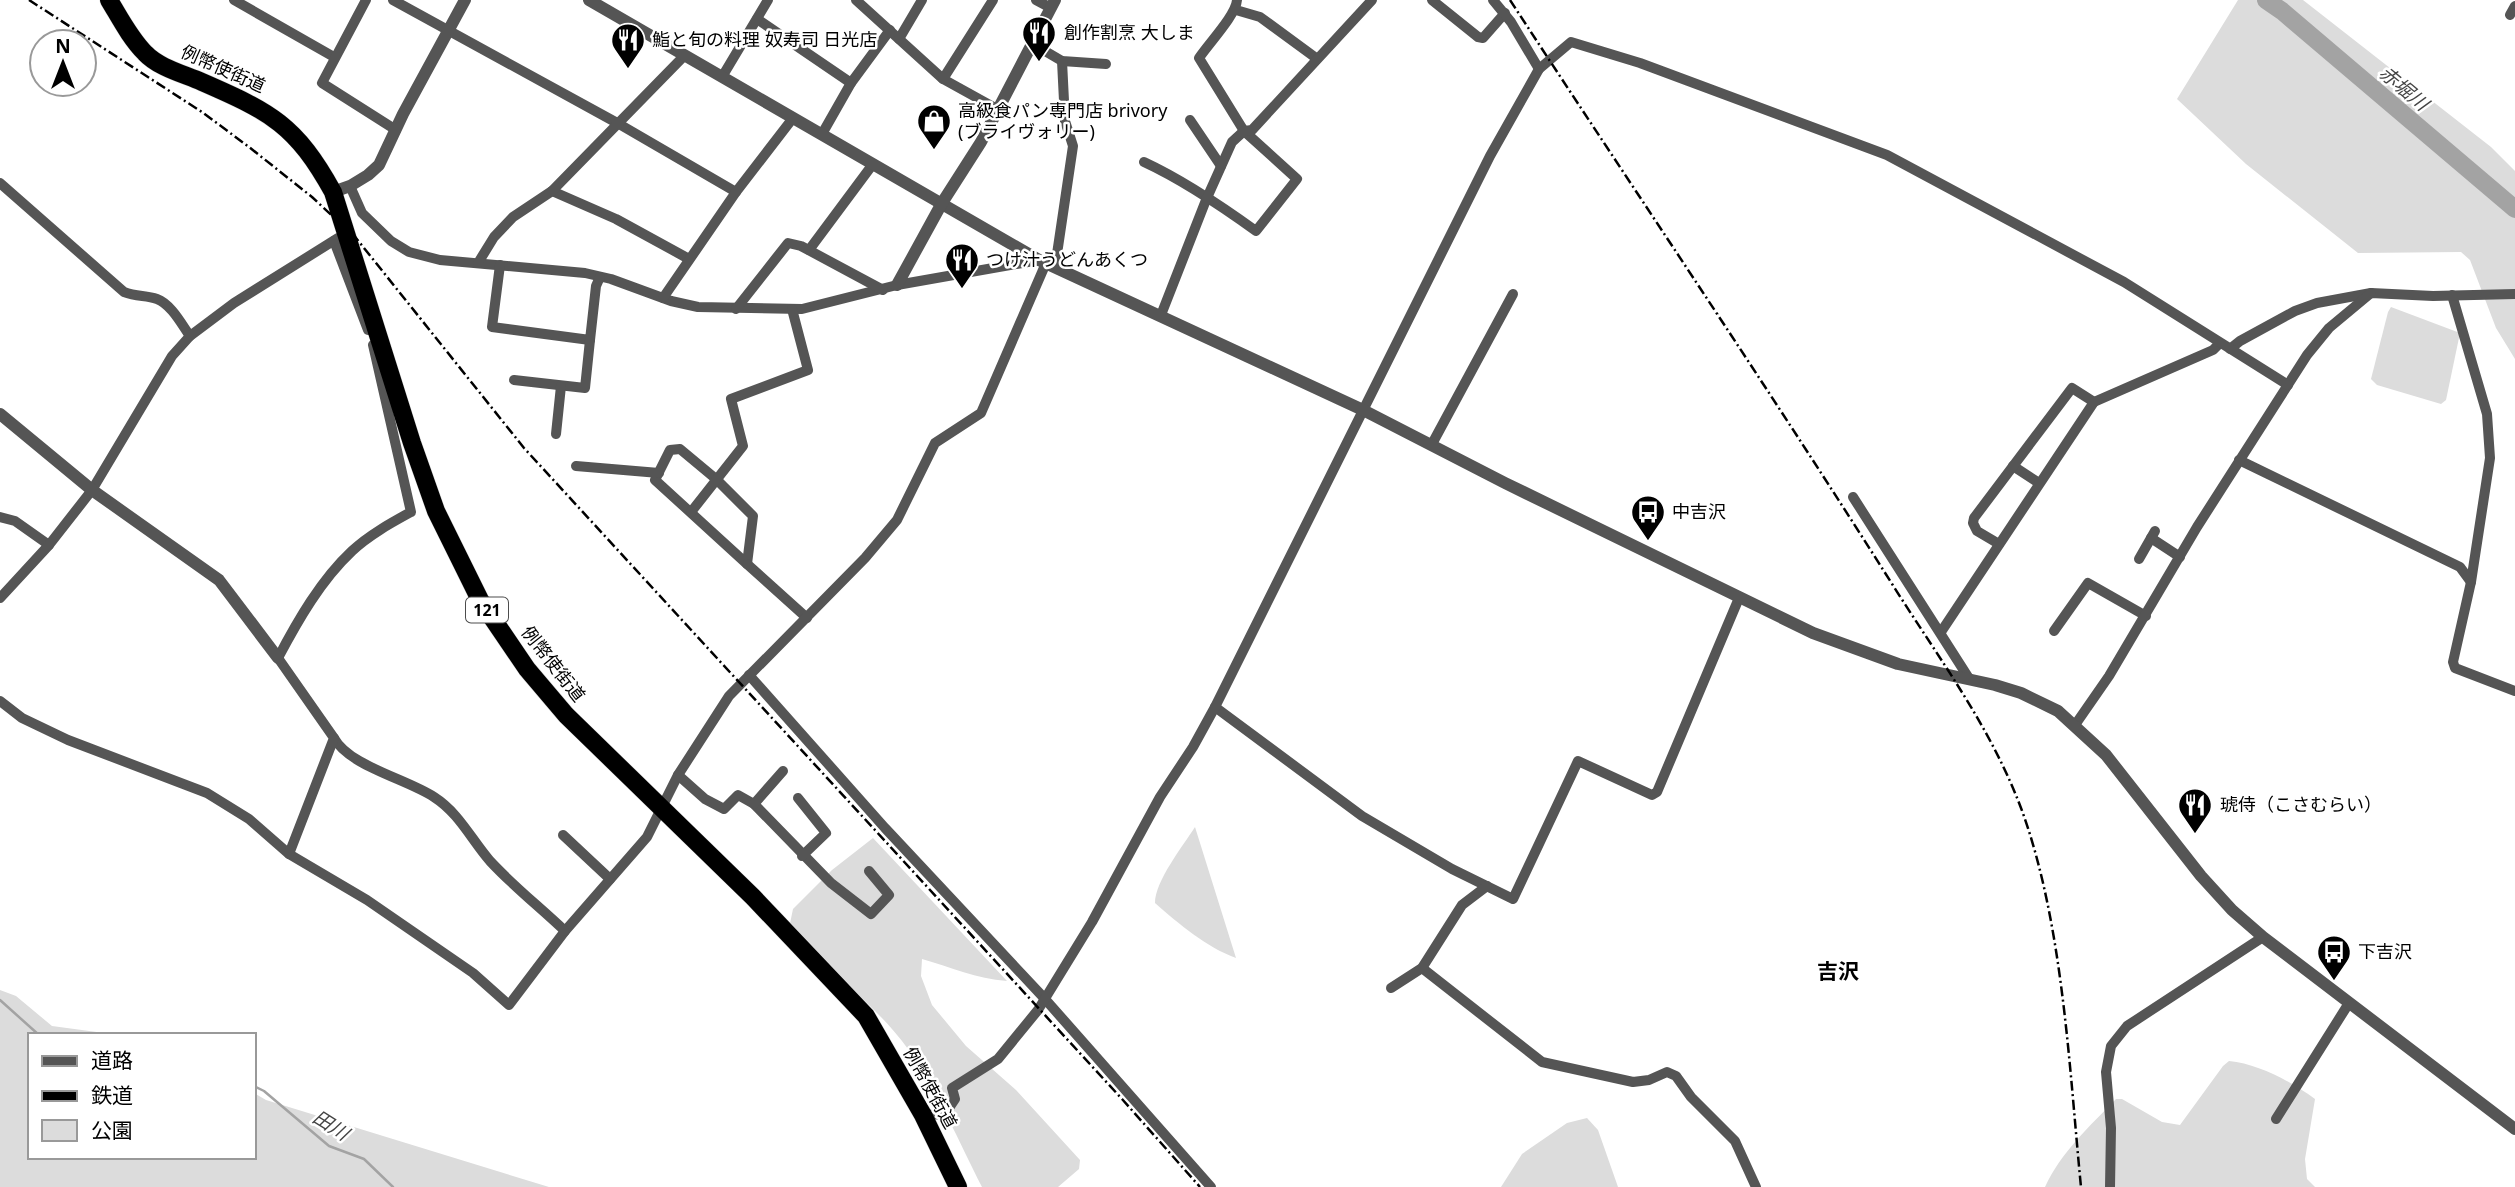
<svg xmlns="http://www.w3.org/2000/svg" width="2515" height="1187" viewBox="0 0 2515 1187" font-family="'Noto Sans','Noto Sans JP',sans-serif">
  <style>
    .green { fill: #dcdcdc }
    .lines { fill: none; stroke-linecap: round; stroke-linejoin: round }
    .stream { stroke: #a3a3a3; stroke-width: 2.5 }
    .river { stroke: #a3a3a3; stroke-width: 18 }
    .trunk-casing { stroke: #dbdbdb; stroke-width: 19 }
    .minor { stroke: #555; stroke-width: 10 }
    .tertiary { stroke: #555; stroke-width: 12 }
    .trunk { stroke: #000; stroke-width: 18 }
    .rail { stroke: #000; stroke-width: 2.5; stroke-dasharray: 10 3.5 2 3.5; stroke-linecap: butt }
    .labels { text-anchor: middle; stroke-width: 5; stroke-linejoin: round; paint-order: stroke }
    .shield { fill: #fff; stroke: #4c4c4c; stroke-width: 2 }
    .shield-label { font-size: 16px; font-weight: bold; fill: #000 }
    .poi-label { font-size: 18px; fill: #000; stroke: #fff; text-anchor: start }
    .street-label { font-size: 18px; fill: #000; stroke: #fff }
    .water-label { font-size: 19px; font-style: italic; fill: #444; stroke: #fff }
    .quarter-label { font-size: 21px; font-weight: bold; fill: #000; stroke: #fff }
  </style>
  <rect width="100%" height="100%" fill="#fff"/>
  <g class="green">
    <path d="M2238,0H2303L2491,147L2515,171V359L2496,328L2470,260L2461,252L2358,253L2246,164L2177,99Z"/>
    <path d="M2391,307L2460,333L2446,400L2441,404L2377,385L2371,379L2388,312Z"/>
    <path d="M1195,827L1236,958C1206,947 1179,924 1155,903C1155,881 1183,846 1195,827Z"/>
    <path d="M873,838L1007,981C976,979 951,967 922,959L921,976L932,1005L966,1046L1016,1090L1080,1160L1079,1169L1058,1187H982C959,1142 937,1090 908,1049C875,1003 828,972 788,933L793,909L832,870Z"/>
    <path d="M0,990L16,996L52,1026L119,1035H30V1157H254V1093L266,1100L549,1187H0Z"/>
    <path d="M2229,1061C2259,1064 2290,1081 2315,1099L2305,1159L2307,1179L2315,1187H2045C2061,1152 2090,1126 2116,1099H2122L2162,1122L2180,1125L2223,1066Z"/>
    <path d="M1587,1118L1598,1130L1618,1187H1501L1522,1154L1567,1123Z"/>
  </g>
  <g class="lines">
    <g class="stream">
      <path d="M0,1000L39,1035"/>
      <path d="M254,1086L264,1091L329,1146L364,1159L393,1187"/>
    </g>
    <path class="river" d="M2266,0L2282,11L2515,209"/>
    <g class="trunk-casing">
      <path id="trunk" d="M109,0C120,18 130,38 145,53C159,68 184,74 202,82C271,112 296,125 333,192L412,443L436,511L480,600L527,669L566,715L753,897L866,1016L923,1115L958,1187"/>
    </g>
    <g class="minor">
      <path d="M234,0L334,57"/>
      <path d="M366,0L322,83L396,130"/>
      <path d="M393,0L619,124L736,192"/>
      <path d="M856,0L943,79L999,110"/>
      <path d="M1036,0L1051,8"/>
      <path d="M1432,0L1478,37L1483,38L1505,13"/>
      <path d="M1493,0L1511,22L1539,69"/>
      <path d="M1236,10L1260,17L1316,58"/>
      <path d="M2510,15L2515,6"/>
      <path d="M757,19L851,83"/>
      <path d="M899,39L922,0"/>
      <path d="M1033,44L1062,61L1106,64"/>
      <path d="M722,77L768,0"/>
      <path d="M943,79L993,0"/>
      <path d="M1190,120L1221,166"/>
      <path d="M822,134L851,83L890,30"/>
      <path d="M1144,162C1183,180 1220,205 1256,231L1297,179L1244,131L1199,58C1209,43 1236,15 1237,0"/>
      <path d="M0,183L124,292C137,297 146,295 157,299C171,304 182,325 190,336"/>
      <path d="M350,186L362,213L391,241L409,252L440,260L585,273L611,279L671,301L698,307L802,309L897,285L1039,260"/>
      <path d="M552,191L616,219L689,259"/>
      <path d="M334,241L368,330"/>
      <path d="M809,250L873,164"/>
      <path d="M478,263L494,237L513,217L552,191L684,56"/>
      <path d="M500,265L492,327L590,340L596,286L600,277"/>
      <path d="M1053,266L1057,254L1073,146L1065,121L1062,61"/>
      <path d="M2452,295L2487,414L2490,458L2471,582L2453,662L2455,668L2515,691"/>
      <path d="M663,298L736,192L793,118"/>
      <path d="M736,309L788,243L801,246L883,290"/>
      <path d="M1161,315L1206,200L1232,142L1244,131L1252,130L1372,0"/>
      <path d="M2230,349L2240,341L2295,311L2317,303L2371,293L2433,296L2515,294"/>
      <path d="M514,380L585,388L590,340"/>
      <path d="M556,434L561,386"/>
      <path d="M1432,444L1513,294"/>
      <path d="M680,449L716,479L753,516L747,564L655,480L670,450Z"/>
      <path d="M2239,460L2460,567L2471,582"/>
      <path d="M576,466L659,473"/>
      <path d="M2013,466L2039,483"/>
      <path d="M1853,497L1970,680"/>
      <path d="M691,512L743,446L731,399L808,370L792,309"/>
      <path d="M0,517L15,521L49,545"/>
      <path d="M2151,538L2180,557"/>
      <path d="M1999,544L1977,531L1973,523L1974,518L2072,388L2094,402"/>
      <path d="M2139,559L2155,531"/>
      <path d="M747,564L807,618"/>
      <path d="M0,598L49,545L92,490L172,356L190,336L234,303L338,238"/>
      <path d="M2054,631L2088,583L2146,616"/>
      <path d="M1941,632L2094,402L2213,350L2220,343"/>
      <path d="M749,675L885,828L1045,999L1211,1187"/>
      <path d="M0,701L22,718L68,740L207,793L249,819L289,854L367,900L473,973L509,1005L565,931L647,837L678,775L729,696L865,558L897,520L935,443L981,413L1046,263"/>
      <path d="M1215,707L1362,816L1452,869L1513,899L1578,761L1652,795L1657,792L1739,598"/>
      <path d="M2075,725L2109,676L2197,527L2307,355L2329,328L2371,293"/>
      <path d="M334,738C349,766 407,779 434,797C459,813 471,839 490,861C513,886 541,908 565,931"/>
      <path d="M678,775L705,799L724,809L738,795L754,804L831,883L871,914L889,895L869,871"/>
      <path d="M798,798L826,833L802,856"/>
      <path d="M754,804L783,771"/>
      <path d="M563,835L610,879"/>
      <path d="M289,854L334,738L278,658C298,620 321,580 352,551C369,535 391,523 411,512L373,345"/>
      <path d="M1422,968L1542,1062L1633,1082L1649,1080L1667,1072L1676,1076L1691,1097L1735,1141L1756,1187"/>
      <path d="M1391,988L1422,968L1462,905L1487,886"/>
      <path d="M923,1115L945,1114L955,1099L952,1088L998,1059L1038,1010L1092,922L1160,797L1193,747L1215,707L1490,156L1539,69L1571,42L1640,63L1887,155L2124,282L2288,385"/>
      <path d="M2276,1119L2349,1003"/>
      <path d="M2110,1187L2111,1128L2106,1072L2111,1046L2127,1026L2263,937"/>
    </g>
    <g class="tertiary">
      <path d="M589,0L1039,260L1363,410L1505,483L1813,633L1898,664L1995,685L2021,693L2058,711L2106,755L2201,876L2232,910L2263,937L2515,1129"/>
      <path d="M333,192L350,186L368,175L379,165L403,114L465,0"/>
      <path d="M897,285L942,203L981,142L1055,0"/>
      <path d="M0,414L92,490L219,580L278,658"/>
    </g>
    <use href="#trunk" class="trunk"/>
    <g class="rail">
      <path d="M29,0L202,112L249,147L312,197L356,238L524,448L1122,1099L1200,1187"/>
      <path d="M1510,0C1638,196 1769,389 1894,587C1940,660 1990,726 2021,808C2063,922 2069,1066 2081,1187"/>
    </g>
  </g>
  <defs>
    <g id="restaurant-pin" transform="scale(1.75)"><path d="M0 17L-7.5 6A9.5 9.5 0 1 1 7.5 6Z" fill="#000" stroke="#fff"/><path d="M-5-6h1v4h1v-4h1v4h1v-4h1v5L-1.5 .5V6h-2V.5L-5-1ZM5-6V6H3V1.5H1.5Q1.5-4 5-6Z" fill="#fff"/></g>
    <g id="shop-pin" transform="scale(1.75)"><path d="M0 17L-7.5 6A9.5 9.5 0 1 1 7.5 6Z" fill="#000" stroke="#fff"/><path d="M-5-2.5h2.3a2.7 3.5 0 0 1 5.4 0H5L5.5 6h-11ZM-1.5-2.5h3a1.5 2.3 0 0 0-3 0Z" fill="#fff"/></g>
    <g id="bus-pin" transform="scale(1.75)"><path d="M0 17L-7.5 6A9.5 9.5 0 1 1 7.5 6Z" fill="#000" stroke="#fff"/><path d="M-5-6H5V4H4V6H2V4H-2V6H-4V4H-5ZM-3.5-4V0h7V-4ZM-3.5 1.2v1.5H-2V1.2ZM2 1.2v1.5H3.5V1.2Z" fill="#fff"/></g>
  </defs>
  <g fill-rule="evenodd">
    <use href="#restaurant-pin" x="1039" y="33"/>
    <use href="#restaurant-pin" x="628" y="40"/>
    <use href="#shop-pin" x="934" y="121"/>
    <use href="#restaurant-pin" x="962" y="260"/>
    <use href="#bus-pin" x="1648" y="512"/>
    <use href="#restaurant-pin" x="2195" y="805"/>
    <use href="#bus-pin" x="2334" y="952"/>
  </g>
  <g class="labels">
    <rect class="shield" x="466" y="597.5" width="42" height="25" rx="5"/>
    <g class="shield-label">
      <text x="487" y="616">121</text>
    </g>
    <g class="poi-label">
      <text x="1064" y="39">創作割烹 大しま</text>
      <text x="652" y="46">鮨と旬の料理 奴寿司 日光店</text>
      <text x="958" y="117">高級食パン専門店 brivory<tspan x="958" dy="21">(ブライヴォリー)</tspan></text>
      <text x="986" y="266">つけ汁うどんあくつ</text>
      <text x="1672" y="518">中吉沢</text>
      <text x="2220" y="811">琥侍（こさむらい）</text>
      <text x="2358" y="958">下吉沢</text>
    </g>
    <g class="street-label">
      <text transform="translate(223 69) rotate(24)" y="6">例幣使街道</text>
      <text transform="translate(553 664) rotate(52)" y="6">例幣使街道</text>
      <text transform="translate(930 1088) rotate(61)" y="6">例幣使街道</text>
    </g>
    <g class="water-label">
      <text transform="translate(2404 88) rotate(40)" y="7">赤堀川</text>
      <text transform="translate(331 1125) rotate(32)" y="7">田川</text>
    </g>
    <g class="quarter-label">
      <text x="1838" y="979">吉沢</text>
    </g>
  </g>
  <rect x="28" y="1033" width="228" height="126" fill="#ffffff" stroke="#999999" stroke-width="2"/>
  <rect x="42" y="1056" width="35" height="10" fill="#555555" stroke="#999999" stroke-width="2"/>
  <text x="91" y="1068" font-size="21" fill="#000000">道路</text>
  <rect x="42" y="1091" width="35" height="10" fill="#000000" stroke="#999999" stroke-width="2"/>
  <text x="91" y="1103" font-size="21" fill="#000000">鉄道</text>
  <rect x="42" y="1120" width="35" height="21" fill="#dcdcdc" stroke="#999999" stroke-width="2"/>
  <text x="91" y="1138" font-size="21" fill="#000000">公園</text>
  <g transform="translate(63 63)"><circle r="33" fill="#ffffff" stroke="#999999" stroke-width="2"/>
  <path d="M0-5L12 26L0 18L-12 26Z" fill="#000000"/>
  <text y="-10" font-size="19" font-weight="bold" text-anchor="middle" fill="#000000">N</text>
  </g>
</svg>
